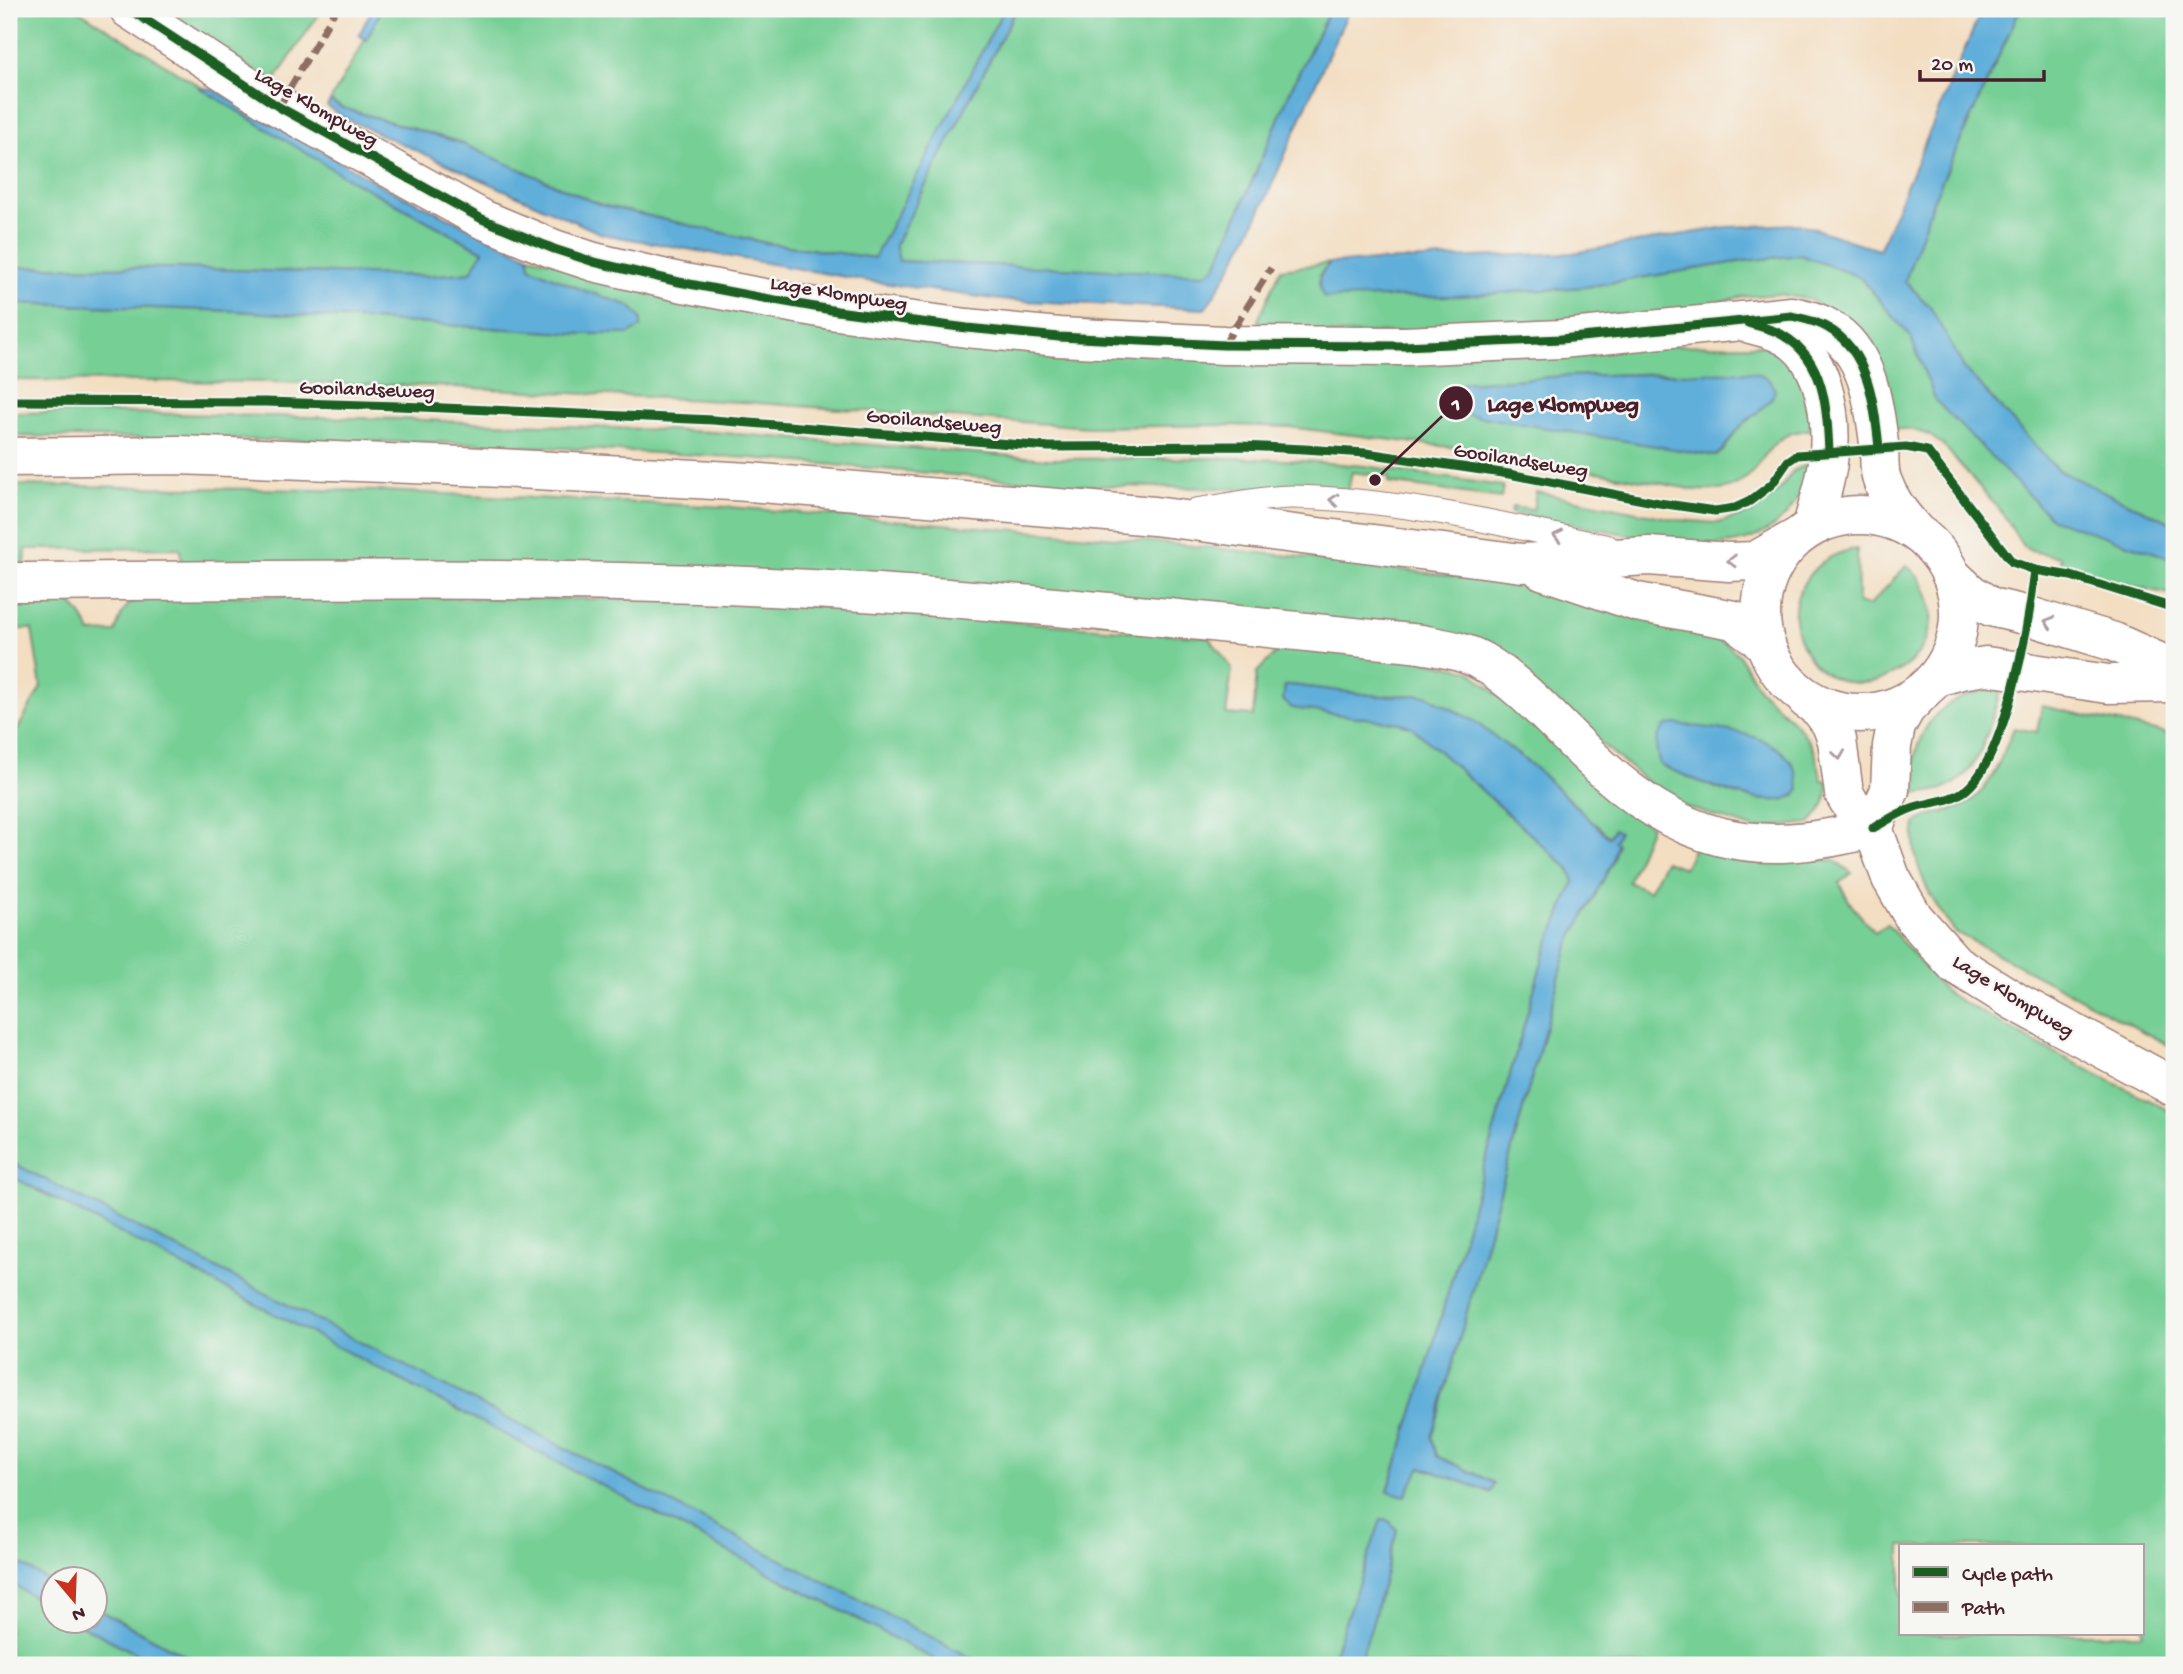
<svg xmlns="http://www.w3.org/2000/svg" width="2183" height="1674" viewBox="0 0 2183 1674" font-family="'Gochi Hand',sans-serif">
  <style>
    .green { fill: #76cf95; stroke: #607760; stroke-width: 2; fill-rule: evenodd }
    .water { fill: #60afda; stroke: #556782; stroke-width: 2 }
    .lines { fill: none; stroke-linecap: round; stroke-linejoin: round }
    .service-casing { stroke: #9e7e76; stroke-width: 25 }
    .minor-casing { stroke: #9e7e76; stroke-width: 41 }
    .primary-casing { stroke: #9e7e76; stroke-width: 41 }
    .service { stroke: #fff; stroke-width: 23 }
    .minor { stroke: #fff; stroke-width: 38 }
    .primary { stroke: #fff; stroke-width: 38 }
    .quiet { stroke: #8d6e63; stroke-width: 7; stroke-dasharray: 14 7; stroke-linecap: butt }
    .cycleway-casing { stroke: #f6f6f2; stroke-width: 13 }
    .cycleway { stroke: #1b5e20; stroke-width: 9 }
    .oneway { stroke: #ae9aa0 }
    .labels { text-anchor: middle; stroke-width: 5; stroke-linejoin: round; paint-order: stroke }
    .street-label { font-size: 21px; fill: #4a1f2b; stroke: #f6f6f2 }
    .leader { fill: none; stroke: #4a1f2b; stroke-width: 2.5 }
    .callout-dot { fill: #4a1f2b; stroke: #f6f6f2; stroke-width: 2.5 }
    .mark-label { font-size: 21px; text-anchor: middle; font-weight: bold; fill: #fff }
    .callout-label { font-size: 23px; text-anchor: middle; font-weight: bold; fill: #4a1f2b; stroke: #f6f6f2; stroke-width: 5; stroke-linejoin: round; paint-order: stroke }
  </style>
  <rect width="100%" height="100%" fill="#f6f6f2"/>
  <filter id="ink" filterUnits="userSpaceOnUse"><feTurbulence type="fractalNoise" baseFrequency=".0143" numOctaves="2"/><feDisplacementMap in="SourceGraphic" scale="14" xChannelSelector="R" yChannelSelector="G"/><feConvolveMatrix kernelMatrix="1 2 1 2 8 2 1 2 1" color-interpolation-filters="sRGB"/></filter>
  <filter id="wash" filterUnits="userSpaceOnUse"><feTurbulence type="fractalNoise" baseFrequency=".00686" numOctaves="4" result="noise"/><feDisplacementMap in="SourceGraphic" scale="28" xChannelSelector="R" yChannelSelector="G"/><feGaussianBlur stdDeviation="1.57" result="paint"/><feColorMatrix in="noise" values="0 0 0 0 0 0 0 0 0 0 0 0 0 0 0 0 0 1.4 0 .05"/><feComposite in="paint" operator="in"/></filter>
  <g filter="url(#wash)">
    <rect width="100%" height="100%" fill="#f3dec2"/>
    <g class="green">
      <path d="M9,9H76L347,178L483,251L471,272L429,276L175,268L9,267Z"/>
      <path d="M162,9H322L273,83Z"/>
      <path d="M382,9H1004L875,258L766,243L601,205L458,142L343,108L330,101Z"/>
      <path d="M1016,9H1330L1292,87L1216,266L1205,275L899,261L895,245Z"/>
      <path d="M2020,9H2174V524L2057,470L1964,368L1930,307L1905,281L1933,201Z"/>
      <path d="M1800,255L1860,277L1910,336L1936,401L2138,546L2174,559V595L2133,586L2059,566L2061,557L2031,551L2022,545L2003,514L1943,445L1929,435L1910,429H1891L1840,320L1811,300L1778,294L1740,297L1699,307L1583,327L1271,336L1258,320L1281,269L1330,263L1319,275L1459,296L1585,287L1744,261Z"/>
      <path d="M529,256L751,308L1617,346L1759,345C1806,354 1804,389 1814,429C1758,434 1772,466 1735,485C1723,492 1709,490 1696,490L1481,451L1288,427L1229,425L1089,427L757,403L436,386L269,382L9,380V303L236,311L582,334H629L630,306L580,289L529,267ZM1671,373L1772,398L1736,431L1722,452L1464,383L1566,376Z"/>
      <path d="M90,412L399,419L712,432L1049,459L1241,458L1304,461L1364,466L1503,486L1501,498L1389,483V477L1352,472L1348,491L1071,485L752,458L465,443L9,436V413Z"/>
      <path d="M1804,466L1810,467C1784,563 1704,549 1626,534C1588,527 1549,520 1511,513L1512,507L1533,510L1536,492L1678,520L1717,523L1752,513L1779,490L1793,471Z"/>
      <path d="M9,485L382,491L728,507L1105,537L1310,558L1514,584L1658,618L1705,633L1728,645L1738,654L1760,690L1800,728L1808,740L1815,752L1822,780L1828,781C1828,800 1823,810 1810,823L1756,829L1673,803L1483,646L182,565L180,548L26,549L25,567H9ZM1660,765L1795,796C1756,811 1697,780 1660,765Z"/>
      <path d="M1857,549L1858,603L1869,606L1907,565C1911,570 1917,575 1921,581C1968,659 1841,730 1801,643C1794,627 1792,607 1800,591C1810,567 1831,552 1857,549Z"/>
      <path d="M156,595L739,600L1209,637L1232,669L1226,714L1253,716L1257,672L1285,644L1404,656L1470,671L1651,826L1628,882L1649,891L1665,861L1684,868L1695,845L1786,859L1834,860L1852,873L1839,883L1852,906L1875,933L1887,924L1947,993L2043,1047L2174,1113V1665H1358L1371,1628L1397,1530L1381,1520L1330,1665H985L9,1161V745L41,687L32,629H9V597C52,596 71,588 91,633L115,632C126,602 126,602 156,595ZM1291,685L1379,696L1426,695L1474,721L1533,766L1617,844L1612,863L1568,946L1432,1438L1437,1456L1494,1483L1490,1492L1421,1467L1388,1490L1420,1391L1544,955L1574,881L1569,869L1412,727L1285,687ZM1901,1546H2143V1634H1901Z"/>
      <path d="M1989,689H2001C1990,721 1982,772 1948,787C1937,792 1923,793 1910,794L1907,791V773L1912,772C1918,724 1941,699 1989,689Z"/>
      <path d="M2042,706L2174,735V1048L1955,932C1933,904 1908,862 1915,824C1927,814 1941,813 1955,809C1990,798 2001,757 2014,728L2037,732Z"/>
      <path d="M9,1175L945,1665H203L95,1608L94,1580H52V1583L9,1557Z"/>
      <path d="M9,1582L52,1608V1622H75L158,1665H9Z"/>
    </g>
    <g class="water">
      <path d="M372,9H382L366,40L359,35Z"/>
      <path d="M1004,9H1016L895,245L899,261L1205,274L1216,266L1292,87L1330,9H1350C1300,108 1268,216 1205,309L1001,300L868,281L602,234L342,117L327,106L330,101L343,108L458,142L601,205L766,243L874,258Z"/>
      <path d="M1982,9H2020L1933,201L1905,281L1930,307L1964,368L2057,470L2174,524V559L2052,519L1936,401L1910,336L1860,277L1800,255L1744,261L1585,287L1459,296L1324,298C1316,282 1318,275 1330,263L1572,253L1727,227L1800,224L1879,250Z"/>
      <path d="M198,87L215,90L385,187L529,256L530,267L580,289L630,306L641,318V327L629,334H582L236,311L9,303V267L175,268L429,276L471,272L483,251L347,178Z"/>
      <path d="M1749,372C1763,374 1769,377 1775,390C1770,407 1748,417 1737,430C1729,439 1726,450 1715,456L1463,414L1455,412L1450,403L1455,387L1464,383L1566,376Z"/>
      <path d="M1291,685L1379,696L1426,695L1474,721L1533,766L1606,835L1609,837L1614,829L1619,832L1614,841L1617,844L1612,863L1568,946L1432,1438L1437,1456L1494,1483L1491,1492L1421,1467L1405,1496L1388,1491L1420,1391L1544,955L1574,881L1569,869L1412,727L1400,723L1292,708L1283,700L1285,686Z"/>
      <path d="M1676,724C1712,729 1763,729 1789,759C1796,767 1798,780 1799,790C1779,820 1687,776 1660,765C1655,748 1654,739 1666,725Z"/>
      <path d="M9,1161L985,1665H945L9,1175Z"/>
      <path d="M1381,1520L1389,1521L1397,1530L1371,1628L1358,1665H1330Z"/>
      <path d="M9,1557L52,1583V1608L9,1582Z"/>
      <path d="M95,1608L203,1665H158L75,1622H94Z"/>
    </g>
  </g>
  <g filter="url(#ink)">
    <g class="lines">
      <g class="service-casing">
        <path id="service" d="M1196,510C1225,506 1263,497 1292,497C1398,499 1505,524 1608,547"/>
      </g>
      <g class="minor-casing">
        <g id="minor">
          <path d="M129,9L279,107L482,219L554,249L594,262L679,282L758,297L837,311L967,328L1059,337L1224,345L1404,346L1561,339L1792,316C1804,319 1817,321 1828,328C1867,350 1874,402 1879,443C1880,455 1878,469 1882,480C1889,500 1900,514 1914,530"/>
          <path d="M1750,324C1761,327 1772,329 1781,334C1823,353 1832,412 1829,453C1827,478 1819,502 1812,526"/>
          <path d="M9,582C255,580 502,576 748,586C973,595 1198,621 1421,644C1442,648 1465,651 1483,662C1520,683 1559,728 1590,757C1680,843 1754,860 1873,828"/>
          <path d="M1806,699L1820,709L1831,724L1837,740L1844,793L1855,812L1873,828L1891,878L1914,918L1955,964L2016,1002L2174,1087"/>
          <path d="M1873,828L1890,790L1892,746L1896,726L1906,708L1920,694"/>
        </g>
      </g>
      <g class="primary-casing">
        <g id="primary">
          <path d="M9,457L178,455L463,466L749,482L1154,516L1522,563L1649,556L1729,562L1755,561L1794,539"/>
          <circle cx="1860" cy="614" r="99"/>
          <path d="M1542,570L1637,602L1734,620L1763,642"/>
          <path d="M1952,576L1970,593L1991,607L2029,616L2114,642L2174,669"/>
          <path d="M1937,677L1961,670L1986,666L2108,684L2174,683"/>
        </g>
      </g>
      <use href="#service" class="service"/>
      <use href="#minor" class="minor"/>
      <use href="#primary" class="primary"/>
      <g class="quiet">
        <path d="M279,107L336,9"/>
        <path d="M1224,345L1271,268"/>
      </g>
      <g class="cycleway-casing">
        <g id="cycleway">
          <path d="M129,9L279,107L482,219L554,249L594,262L679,282L758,297L837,311L967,328L1059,337L1224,345L1404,346L1561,339L1792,316C1804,319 1817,321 1828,328C1869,351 1875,406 1879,448"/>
          <path d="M1748,323C1760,327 1774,329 1784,336C1825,360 1827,409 1829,452"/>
          <path d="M9,401L265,402L399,406L713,420L1049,447L1241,446L1304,449L1366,453L1509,474L1659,503L1715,511L1735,508L1750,501L1772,484L1788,461L1797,455L1906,447L1927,451L2012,562L2035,570L2071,576L2174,608"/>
          <path d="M1873,828C1886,821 1898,813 1912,808C1929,802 1948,802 1963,792C2006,763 2029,622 2035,570"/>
        </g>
      </g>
      <use href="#cycleway" class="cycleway"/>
    </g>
    <defs><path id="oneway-chevron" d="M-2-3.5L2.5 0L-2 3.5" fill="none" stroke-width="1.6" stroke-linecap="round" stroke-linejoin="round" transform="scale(1.75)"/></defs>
    <g class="oneway">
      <use href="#oneway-chevron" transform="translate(1334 500) rotate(-175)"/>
      <use href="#oneway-chevron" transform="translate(1558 536) rotate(-167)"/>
      <use href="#oneway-chevron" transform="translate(1732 561) rotate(-180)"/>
      <use href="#oneway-chevron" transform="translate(2049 622) rotate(-163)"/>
      <use href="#oneway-chevron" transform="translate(1839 755) rotate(82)"/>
    </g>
  </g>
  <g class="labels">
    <g class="street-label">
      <text transform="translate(317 106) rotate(30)" y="7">Lage Klompweg</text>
      <text transform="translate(839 292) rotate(9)" y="7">Lage Klompweg</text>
      <text transform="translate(367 388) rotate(2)" y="7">Gooilandseweg</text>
      <text transform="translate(934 420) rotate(5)" y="7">Gooilandseweg</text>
      <text transform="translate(1521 459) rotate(9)" y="7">Gooilandseweg</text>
      <text transform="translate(2014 995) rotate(32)" y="7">Lage Klompweg</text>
    </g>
  </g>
  <path class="leader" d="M1375 480L1456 403"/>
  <g class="callout-dot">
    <circle cx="1375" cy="480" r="7"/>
    <circle cx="1456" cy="403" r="18"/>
  </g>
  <g class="mark-label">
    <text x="1456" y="410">1</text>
  </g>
  <g class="callout-label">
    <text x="1563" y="411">Lage Klompweg</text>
  </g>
  <rect width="2183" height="1674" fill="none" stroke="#f6f6f2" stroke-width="35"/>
  <rect x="1899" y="1544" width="245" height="91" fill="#f6f6f2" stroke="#b1a0a2" stroke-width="2"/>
  <rect x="1913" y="1567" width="35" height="10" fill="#1b5e20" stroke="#b1a0a2" stroke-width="2"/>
  <text x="1962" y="1580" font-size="21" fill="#4a1f2b">Cycle path</text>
  <rect x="1913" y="1602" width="35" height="10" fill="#8d6e63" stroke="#b1a0a2" stroke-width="2"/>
  <text x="1962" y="1614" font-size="21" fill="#4a1f2b">Path</text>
  <g transform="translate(74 1600) rotate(161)"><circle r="33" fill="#f6f6f2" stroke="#b1a0a2" stroke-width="2"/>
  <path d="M0-5L12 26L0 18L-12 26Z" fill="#c8321e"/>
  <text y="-10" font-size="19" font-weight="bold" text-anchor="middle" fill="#4a1f2b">N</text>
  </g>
  <path d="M1920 70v10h124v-10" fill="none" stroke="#4a1f2b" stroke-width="3.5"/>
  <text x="1931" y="70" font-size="21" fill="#4a1f2b" stroke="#f6f6f2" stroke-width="5" paint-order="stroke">20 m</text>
</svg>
